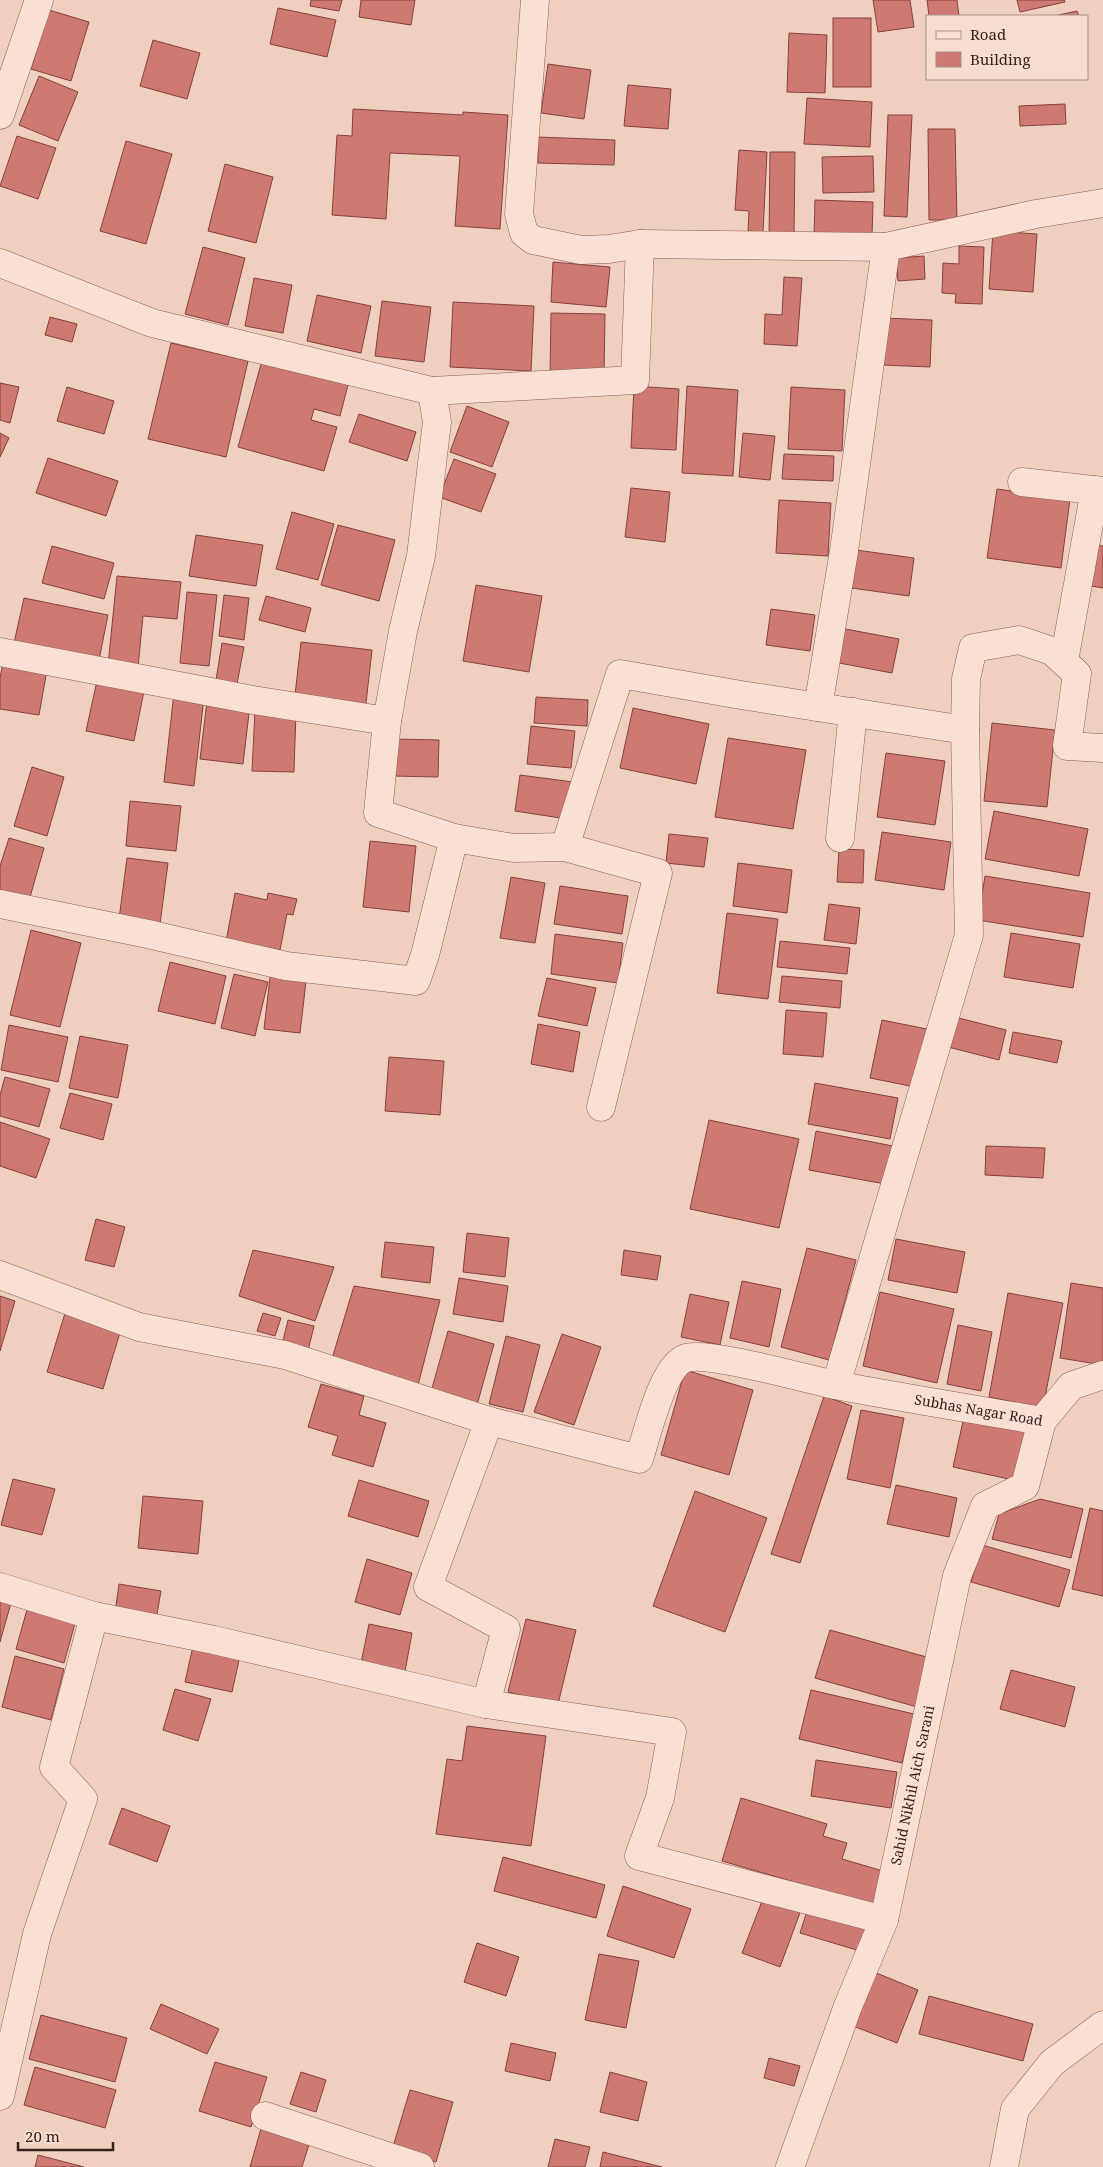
<svg xmlns="http://www.w3.org/2000/svg" width="1103" height="2167" viewBox="0 0 1103 2167" font-family="'Noto Serif',serif">
  <style>
    .building { fill: #ce7a73; stroke: #87403c }
    .lines { fill: none; stroke-linecap: round; stroke-linejoin: round }
    .minor-casing { stroke: #886057; stroke-width: 29 }
    .minor { stroke: #fae0d2; stroke-width: 28 }
    .labels { text-anchor: middle; stroke-width: 4; stroke-linejoin: round; paint-order: stroke }
    .street-label { font-size: 14px; fill: #37201c; stroke: #f6ddcf }
  </style>
  <rect width="100%" height="100%" fill="#efd0bf"/>
  <g class="building">
    <path d="M311,0H342L339,11L310,6Z"/>
    <path d="M361,0H415L411,25L359,17Z"/>
    <path d="M873,0H910L914,27L878,32Z"/>
    <path d="M927,0H957L959,16H929Z"/>
    <path d="M1017,0H1064L1065,2L1020,12Z"/>
    <path d="M278,8L336,20L327,57L270,44Z"/>
    <path d="M49,10L89,22L71,81L31,69Z"/>
    <path d="M1077,11L1079,16H1054Z"/>
    <rect x="833" y="18" width="38" height="69"/>
    <path d="M789,33L827,35L825,93L787,92Z"/>
    <path d="M153,40L200,53L187,99L140,86Z"/>
    <path d="M548,64L591,70L584,119L541,113Z"/>
    <path d="M39,76L78,92L58,141L19,125Z"/>
    <path d="M628,85L671,89L668,129L624,126Z"/>
    <path d="M807,98L872,102L870,147L804,144Z"/>
    <path d="M1065,104L1066,124L1020,126L1019,106Z"/>
    <path d="M353,109L463,115V112L508,115L500,229L455,226L460,156L390,153L386,219L332,215L337,135L352,136Z"/>
    <path d="M888,115H912L907,217L884,216Z"/>
    <path d="M928,129H955L957,220H929Z"/>
    <path d="M17,136L56,148L38,199L0,186Z"/>
    <path d="M538,137L615,140L614,165L538,163Z"/>
    <path d="M126,141L172,154L146,244L100,231Z"/>
    <path d="M739,150L767,152L763,232L748,231L749,211L735,210Z"/>
    <path d="M770,152H795L794,239H769Z"/>
    <path d="M873,156L874,192L823,193L822,157Z"/>
    <path d="M225,164L273,177L256,243L208,231Z"/>
    <path d="M815,200L873,202L872,236L814,234Z"/>
    <path d="M993,231L1037,234L1033,292L989,289Z"/>
    <path d="M959,246L984,247L982,304L955,303L956,294L942,293L943,263L959,264Z"/>
    <path d="M203,247L245,258L228,325L185,314Z"/>
    <path d="M924,256L925,279L898,281L896,258Z"/>
    <path d="M553,262L610,267L606,307L551,302Z"/>
    <path d="M784,277L802,278L797,346L764,344L765,314L782,315Z"/>
    <path d="M254,278L292,285L283,333L245,326Z"/>
    <path d="M317,295L371,306L361,353L307,341Z"/>
    <path d="M382,301L431,307L424,362L375,356Z"/>
    <path d="M453,302L534,306L531,371L450,367Z"/>
    <path d="M551,313L605,314L604,376L550,375Z"/>
    <path d="M50,317L77,324L72,342L45,335Z"/>
    <path d="M884,318L932,320L930,367L882,365Z"/>
    <path d="M171,343L248,361L226,457L148,439Z"/>
    <path d="M263,357L349,381L340,416L314,409L311,420L337,427L324,471L238,447Z"/>
    <path d="M0,383L19,387L10,423L0,420Z"/>
    <path d="M634,386L679,389L676,450L631,448Z"/>
    <path d="M687,386L738,390L733,476L682,473Z"/>
    <path d="M67,387L114,401L104,434L57,421Z"/>
    <path d="M791,387L845,390L842,451L788,449Z"/>
    <path d="M467,406L509,422L492,467L450,452Z"/>
    <path d="M359,414L416,432L407,461L349,442Z"/>
    <path d="M0,433L9,438L0,457Z"/>
    <path d="M743,433L775,436L770,480L739,477Z"/>
    <path d="M784,454L834,456L833,481L782,479Z"/>
    <path d="M48,458L118,481L106,516L36,493Z"/>
    <path d="M454,459L496,474L481,512L439,497Z"/>
    <path d="M631,488L670,492L665,542L625,537Z"/>
    <path d="M997,489L1070,499L1061,568L987,558Z"/>
    <path d="M779,500L831,503L828,556L776,553Z"/>
    <path d="M292,512L334,524L318,580L276,569Z"/>
    <path d="M338,525L395,540L379,601L321,585Z"/>
    <path d="M196,535L263,545L256,586L189,576Z"/>
    <path d="M1095,545L1103,546V588L1091,586Z"/>
    <path d="M52,546L114,563L104,599L42,583Z"/>
    <path d="M856,550L914,558L909,596L851,588Z"/>
    <path d="M117,576L181,582L177,619L143,616L138,668L108,665Z"/>
    <path d="M476,585L542,596L529,672L463,661Z"/>
    <path d="M187,592L217,595L209,666L180,663Z"/>
    <path d="M224,595L249,598L244,640L219,636Z"/>
    <path d="M266,596L311,608L305,632L259,620Z"/>
    <path d="M24,598L108,615L99,660L14,643Z"/>
    <path d="M771,609L815,615L810,651L766,645Z"/>
    <path d="M840,628L899,639L892,673L834,662Z"/>
    <path d="M301,642L372,650L365,712L294,704Z"/>
    <path d="M222,643L244,647L237,684L216,680Z"/>
    <path d="M3,662L47,670L39,715L0,709V678Z"/>
    <path d="M97,681L144,691L134,741L86,731Z"/>
    <path d="M174,693L204,697L194,786L164,782Z"/>
    <path d="M536,697L588,700L587,726L534,723Z"/>
    <path d="M207,701L250,705L243,764L200,759Z"/>
    <path d="M633,708L709,724L696,784L620,768Z"/>
    <path d="M255,711L296,712L294,772L252,771Z"/>
    <path d="M992,723L1055,730L1047,807L984,801Z"/>
    <path d="M531,726L575,731L571,768L527,764Z"/>
    <path d="M728,738L806,750L793,829L715,817Z"/>
    <path d="M393,739L439,740L438,777L392,776Z"/>
    <path d="M886,753L945,761L935,825L877,817Z"/>
    <path d="M32,767L64,777L47,836L14,826Z"/>
    <path d="M520,775L573,782L567,819L515,811Z"/>
    <path d="M130,801L181,806L176,851L126,846Z"/>
    <path d="M994,811L1088,829L1079,876L985,859Z"/>
    <path d="M882,832L951,842L944,890L875,880Z"/>
    <path d="M669,834L708,838L704,867L666,863Z"/>
    <path d="M9,838L44,848L28,904L0,896V866Z"/>
    <path d="M370,841L416,846L409,912L363,907Z"/>
    <path d="M839,849L864,850L863,883L837,882Z"/>
    <path d="M127,858L168,863L160,924L119,919Z"/>
    <path d="M738,863L792,870L787,913L733,906Z"/>
    <path d="M985,876L1090,893L1083,937L978,920Z"/>
    <path d="M511,877L545,883L535,943L500,938Z"/>
    <path d="M560,886L628,896L622,934L554,924Z"/>
    <path d="M235,893L267,900L268,893L297,899L293,915L287,914L280,950L255,945L225,947Z"/>
    <path d="M829,904L860,908L856,944L824,940Z"/>
    <path d="M727,913L778,919L768,999L717,993Z"/>
    <path d="M31,930L81,943L60,1027L10,1015Z"/>
    <path d="M1011,933L1080,944L1073,988L1004,977Z"/>
    <path d="M555,934L623,943L618,983L551,974Z"/>
    <path d="M780,941L850,948L847,974L777,967Z"/>
    <path d="M170,962L226,976L215,1024L158,1011Z"/>
    <path d="M271,969L307,973L300,1033L264,1029Z"/>
    <path d="M234,974L268,982L255,1036L221,1028Z"/>
    <path d="M782,976L842,981L840,1008L779,1002Z"/>
    <path d="M547,978L596,988L587,1026L538,1016Z"/>
    <path d="M786,1010L827,1013L823,1057L783,1054Z"/>
    <path d="M951,1016L1006,1030L999,1060L944,1046Z"/>
    <path d="M882,1020L927,1029L915,1087L870,1078Z"/>
    <path d="M538,1024L580,1032L573,1072L531,1064Z"/>
    <path d="M9,1025L68,1037L58,1082L1,1070Z"/>
    <path d="M1013,1032L1062,1041L1057,1063L1009,1053Z"/>
    <path d="M80,1036L128,1045L118,1098L69,1088Z"/>
    <path d="M389,1057L444,1061L440,1115L385,1111Z"/>
    <path d="M5,1077L50,1089L39,1127L0,1116V1095Z"/>
    <path d="M815,1083L898,1098L890,1139L808,1124Z"/>
    <path d="M70,1093L112,1104L103,1140L60,1128Z"/>
    <path d="M709,1120L799,1139L779,1228L690,1209Z"/>
    <path d="M0,1122L50,1139L36,1178L0,1166Z"/>
    <path d="M816,1131L893,1146L885,1184L809,1170Z"/>
    <path d="M986,1146L1045,1148L1043,1178L985,1175Z"/>
    <path d="M96,1219L125,1227L114,1267L85,1260Z"/>
    <path d="M467,1233L509,1238L505,1277L463,1272Z"/>
    <path d="M896,1239L965,1252L957,1293L888,1280Z"/>
    <path d="M385,1242L434,1247L430,1283L381,1277Z"/>
    <path d="M807,1248L856,1260L829,1360L781,1347Z"/>
    <path d="M253,1250L334,1267L315,1321L239,1296Z"/>
    <path d="M624,1250L661,1256L657,1280L621,1275Z"/>
    <path d="M459,1278L508,1286L503,1322L453,1314Z"/>
    <path d="M742,1281L781,1289L769,1347L730,1338Z"/>
    <path d="M1071,1283L1103,1288V1365L1060,1358Z"/>
    <path d="M354,1286L440,1300L418,1385L331,1362Z"/>
    <path d="M880,1292L954,1309L937,1383L863,1366Z"/>
    <path d="M1008,1293L1063,1303L1043,1408L989,1397Z"/>
    <path d="M690,1294L729,1302L720,1345L681,1337Z"/>
    <path d="M0,1296L15,1301L0,1351Z"/>
    <path d="M66,1310L122,1326L103,1389L47,1372Z"/>
    <path d="M263,1313L281,1318L275,1336L257,1331Z"/>
    <path d="M288,1320L314,1326L308,1351L282,1345Z"/>
    <path d="M958,1325L992,1332L981,1391L947,1384Z"/>
    <path d="M448,1331L494,1344L477,1405L431,1392Z"/>
    <path d="M562,1334L601,1347L574,1425L534,1412Z"/>
    <path d="M506,1336L540,1345L523,1412L489,1404Z"/>
    <path d="M685,1370L753,1390L729,1475L661,1455Z"/>
    <path d="M321,1384L364,1396L359,1415L386,1423L373,1467L332,1455L338,1436L308,1427Z"/>
    <path d="M824,1396L852,1406L800,1563L771,1554Z"/>
    <path d="M861,1410L904,1418L890,1488L847,1479Z"/>
    <path d="M965,1412L1030,1427L1018,1481L953,1467Z"/>
    <path d="M13,1479L55,1489L42,1535L1,1525Z"/>
    <path d="M359,1480L429,1501L418,1537L348,1516Z"/>
    <path d="M896,1485L957,1498L949,1537L887,1524Z"/>
    <path d="M695,1491L767,1518L725,1632L653,1606Z"/>
    <path d="M143,1496L203,1501L198,1554L138,1548Z"/>
    <path d="M1040,1499L1083,1509L1071,1558L992,1539L999,1514Z"/>
    <path d="M1090,1508L1103,1511V1596L1072,1589Z"/>
    <path d="M982,1545L1070,1570L1059,1607L971,1582Z"/>
    <path d="M367,1559L412,1573L400,1615L355,1602Z"/>
    <path d="M119,1584L161,1591L156,1620L115,1613Z"/>
    <path d="M0,1600L11,1603L0,1642Z"/>
    <path d="M28,1606L76,1620L64,1663L16,1649Z"/>
    <path d="M526,1619L576,1630L558,1704L508,1692Z"/>
    <path d="M369,1624L412,1633L404,1677L360,1668Z"/>
    <path d="M830,1630L930,1658L917,1707L815,1678Z"/>
    <path d="M193,1646L240,1656L232,1692L185,1682Z"/>
    <path d="M15,1656L64,1669L51,1720L2,1707Z"/>
    <path d="M1011,1670L1075,1687L1065,1727L1000,1709Z"/>
    <path d="M175,1689L211,1699L198,1741L163,1730Z"/>
    <path d="M811,1690L914,1714L902,1763L799,1739Z"/>
    <path d="M467,1726L546,1736L531,1846L436,1834L447,1759L462,1761Z"/>
    <path d="M816,1760L897,1772L891,1808L811,1796Z"/>
    <path d="M741,1798L827,1824L823,1836L847,1843L842,1859L883,1871L873,1905L722,1861Z"/>
    <path d="M122,1808L170,1826L157,1862L109,1844Z"/>
    <path d="M503,1857L605,1885L596,1918L494,1891Z"/>
    <path d="M623,1886L691,1909L674,1958L607,1936Z"/>
    <path d="M764,1896L801,1910L780,1967L742,1953Z"/>
    <path d="M808,1908L867,1924L860,1951L800,1933Z"/>
    <path d="M477,1943L519,1957L506,1996L464,1982Z"/>
    <path d="M599,1954L639,1961L626,2028L585,2020Z"/>
    <path d="M874,1972L918,1990L897,2043L853,2026Z"/>
    <path d="M929,1996L1033,2024L1023,2061L919,2034Z"/>
    <path d="M161,2004L219,2029L207,2054L150,2029Z"/>
    <path d="M41,2015L127,2038L115,2082L29,2059Z"/>
    <path d="M511,2043L556,2053L550,2081L505,2071Z"/>
    <path d="M769,2058L800,2066L794,2086L764,2078Z"/>
    <path d="M215,2062L267,2077L251,2127L199,2111Z"/>
    <path d="M35,2067L116,2090L105,2128L24,2105Z"/>
    <path d="M301,2072L326,2080L316,2112L290,2104Z"/>
    <path d="M610,2072L647,2082L638,2121L600,2112Z"/>
    <path d="M410,2090L453,2102L436,2162L392,2150Z"/>
    <path d="M262,2125L311,2138L302,2167H250Z"/>
    <path d="M555,2139L590,2147L585,2167H548Z"/>
    <path d="M603,2152L662,2167H600Z"/>
    <path d="M38,2155L84,2167H35Z"/>
  </g>
  <g class="lines">
    <g class="minor-casing">
      <g id="minor">
        <path d="M535,0L519,214L524,233L533,240L581,250L609,249L640,244L886,247"/>
        <path d="M0,115L39,0"/>
        <path d="M0,263L152,323L432,391"/>
        <path d="M1022,482L1103,491"/>
        <path d="M0,652L253,700L387,721"/>
        <path d="M1064,661L1095,490"/>
        <path d="M818,707L844,551L886,247L1036,214L1103,203"/>
        <path d="M965,730L966,679L973,648L1019,640L1052,651L1077,674L1067,746L1103,748"/>
        <path d="M454,838L378,813L387,721L403,631L421,556L437,422L432,391L635,380L640,244"/>
        <path d="M840,838L853,712"/>
        <path d="M565,847L620,674L741,695L965,730L969,935L836,1385"/>
        <path d="M0,904L148,934L286,966L416,981L425,955L454,838L514,848L565,847L658,873L601,1107"/>
        <path id="s1" d="M0,1275L139,1327L285,1355L489,1421L639,1459C647,1435 662,1366 686,1358C708,1351 807,1379 835,1385C904,1398 973,1409 1042,1421L1071,1386L1103,1375"/>
        <path d="M0,1587L94,1616L214,1640L486,1704L672,1732L660,1798L639,1856L884,1920"/>
        <path d="M486,1704L506,1629L428,1587L489,1421"/>
        <path d="M0,2096L37,1934L83,1799L54,1767L94,1616"/>
        <path d="M265,2116L420,2167"/>
        <path id="s2" d="M790,2167L848,2006L884,1920L957,1576L985,1506L1025,1486L1042,1421"/>
        <path d="M1004,2167L1015,2109L1052,2063L1103,2025"/>
      </g>
    </g>
    <use href="#minor" class="minor"/>
  </g>
  <g class="labels">
    <g class="street-label">
      <text dy="5" stroke="none"><textPath href="#s1" startOffset="1078">Subhas Nagar Road</textPath></text>
      <text dy="5" stroke="none"><textPath href="#s2" startOffset="402">Sahid Nikhil Aich Sarani</textPath></text>
    </g>
  </g>
  <rect x="926" y="15" width="162" height="65" fill="#f6ddcf" stroke="#aa9187"/>
  <rect x="936" y="31" width="25" height="8" fill="#fae0d2" stroke="#aa9187"/>
  <text x="970" y="40" font-size="15" fill="#37201c">Road</text>
  <rect x="936" y="52" width="25" height="15" fill="#ce7a73" stroke="#aa9187"/>
  <text x="970" y="65" font-size="15" fill="#37201c">Building</text>
  <path d="M18 2142v8h95v-8" fill="none" stroke="#37201c" stroke-width="2.5"/>
  <text x="25" y="2142" font-size="15" fill="#37201c" stroke="#f6ddcf" stroke-width="4" paint-order="stroke">20 m</text>
</svg>
